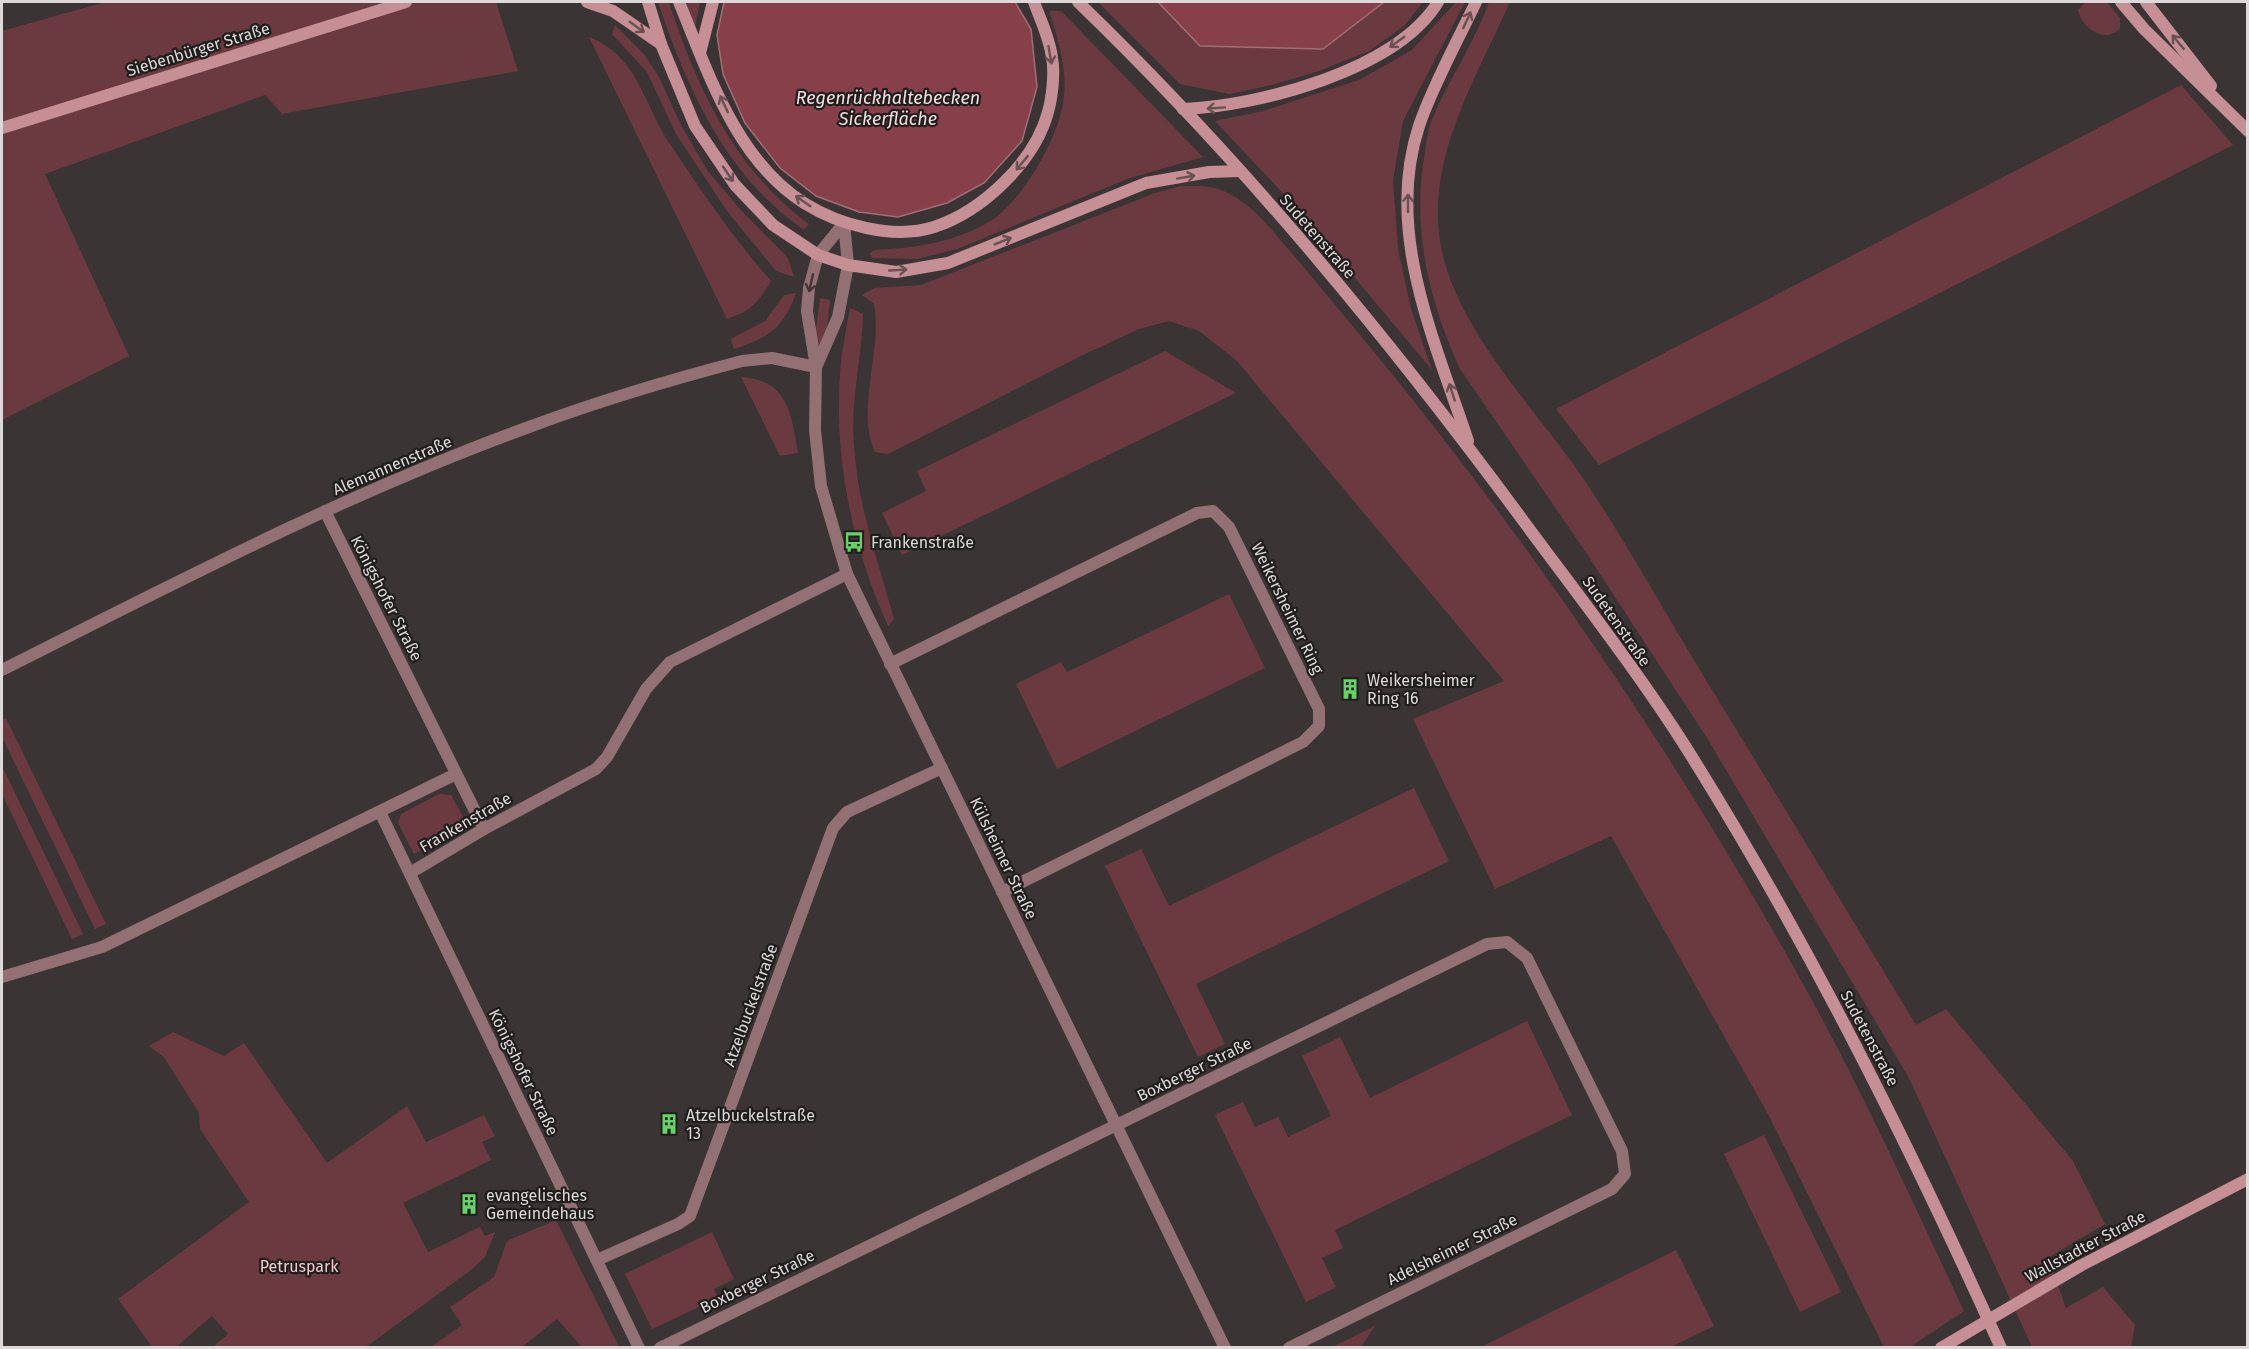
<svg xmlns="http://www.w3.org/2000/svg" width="2249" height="1349" viewBox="0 0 2249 1349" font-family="'Fira Sans',sans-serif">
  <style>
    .green { fill: #6b3a40 }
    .water { fill: #87404a; stroke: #a16e75; stroke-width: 1.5 }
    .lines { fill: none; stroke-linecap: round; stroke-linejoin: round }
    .street { stroke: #927073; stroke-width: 12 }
    .secondary { stroke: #c58f95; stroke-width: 12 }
    .secondary-bridge { stroke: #c58f95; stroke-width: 12 }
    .oneway { stroke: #6a5053 }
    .oneway2 { stroke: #423637 }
    .labels { text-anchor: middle; stroke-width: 4.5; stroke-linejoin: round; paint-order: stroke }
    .street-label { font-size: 16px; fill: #ddd9d9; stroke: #201d1d }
    .poi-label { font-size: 16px; fill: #ddd9d9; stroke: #201d1d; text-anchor: start }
    .park-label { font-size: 16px; fill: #f5c8cc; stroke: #201d1d }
    .water-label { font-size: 18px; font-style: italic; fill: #f4ddde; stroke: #201d1d }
  </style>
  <rect width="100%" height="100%" fill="#3b3434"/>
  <g class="green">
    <path d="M105,2H496L518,71L282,114L265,95L45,174L129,356L2,420V31Z"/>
    <path d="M658,2H669C697,88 734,169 809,224L804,230C726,176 687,89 658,2Z"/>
    <path d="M686,2H700L695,27Z"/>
    <path d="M1098,2H1423L1404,26L1369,51L1319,71L1272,85L1229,94L1180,84Z"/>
    <path d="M1456,2H1465L1403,121L1393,181L1398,249L1411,309L1432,370L1293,204L1215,121L1263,111L1359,80L1412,50Z"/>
    <path d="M1489,2H1510C1477,77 1427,155 1440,241C1454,329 1536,408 1585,481C1624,539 1659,602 1695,662C1769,783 1843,904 1916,1025L1946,1009L2073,1161L2105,1224L2048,1258L2066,1308L2103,1287L2135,1325L2131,1347H2032L1909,1078L1707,738L1585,551L1460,369C1429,302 1411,227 1425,152C1426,144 1427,134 1430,125C1446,83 1474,45 1489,2Z"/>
    <path d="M2086,2H2107L2120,18V28C2106,45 2081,28 2078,10Z"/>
    <path d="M1049,11H1061L1203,157L1127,179L957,249L917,259L872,258L870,254L873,250C914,248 956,243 992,220C1024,199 1061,134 1064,96C1067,66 1058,39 1049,11Z"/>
    <path d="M615,25L644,54L659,77L681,125L707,170L739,208L788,258L794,277L776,271L727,211L676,134L647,72L612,34Z"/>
    <path d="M589,37C638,56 644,105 670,144C702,192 733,238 771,281C758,303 751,311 727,319Z"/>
    <path d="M2181,85L2233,145L1599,465L1556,409Z"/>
    <path d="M1181,186C1197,186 1213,185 1228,193C1254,206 1271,229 1289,250C1318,284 1346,318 1375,353C1541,556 1686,771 1813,1002C1868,1103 1915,1207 1964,1311L1910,1347H1884L1768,1114L1611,836L1495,889L1413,719L1504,681L1237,361L1199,331L1169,321L1139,329L1085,354L888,454L875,452C855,411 883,349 874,304L862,295L874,288L921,285L1155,193Z"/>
    <path d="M796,293C784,327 769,338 734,349L731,339L765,321L784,295Z"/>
    <path d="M820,298L830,300L825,346L814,345Z"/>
    <path d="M850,308L863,314C862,358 850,401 854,446C858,508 878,560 894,619L888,626C853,549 834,460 840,376C841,353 846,330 850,308Z"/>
    <path d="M1165,351L1236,393L902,555L882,513L926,491L917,471Z"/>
    <path d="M741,377C789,380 791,414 798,453L780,456Z"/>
    <path d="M1229,594L1265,668L1057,769L1016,684L1061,662L1067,672Z"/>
    <path d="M6,718L106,924L95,929L2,737V720Z"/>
    <path d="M2,766L83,934L72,939L2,794Z"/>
    <path d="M1414,788L1449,861L1196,984L1225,1044L1198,1057L1105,866L1141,849L1169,906Z"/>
    <path d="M439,794L451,795L468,826L414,854L398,823L401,814Z"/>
    <path d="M1527,1021L1572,1115L1335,1230L1343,1248L1322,1258L1336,1287L1306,1302L1215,1115L1243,1102L1255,1127L1278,1117L1288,1137L1331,1116L1302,1056L1340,1037L1370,1098Z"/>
    <path d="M173,1032L224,1056L244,1043L327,1163L407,1106L426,1142L484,1115L495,1136L482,1142L491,1160L403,1203L428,1252L480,1227L485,1236L495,1232L485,1257L471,1270L366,1347H213L228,1334L212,1316L176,1347H152L118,1299L249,1202L200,1129L199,1113L164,1057L149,1046Z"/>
    <path d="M1764,1135L1841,1292L1800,1312L1724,1154Z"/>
    <path d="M556,1220L619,1347H582L557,1319L522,1347H431L462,1325L450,1307L494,1277L507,1241Z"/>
    <path d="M712,1232L734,1279L714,1289L718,1298L652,1329L625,1274Z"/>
    <path d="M1676,1250L1714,1326L1671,1347H1481Z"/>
    <path d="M1375,1326L1361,1347H1332Z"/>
  </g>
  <g class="water">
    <path d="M724,2H1015L1031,29L1037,87L1022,141L984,183L947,203L898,217L859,212L816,196L780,168L745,123L723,74L717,35Z"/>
    <path d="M1158,2H1384L1323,49L1200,46Z"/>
  </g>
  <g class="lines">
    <g class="street">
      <path d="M844,223L818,255L809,288L807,311L816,367L815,430L821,486L847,574L1225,1348"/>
      <path d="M817,365L838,317L848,265L844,223"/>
      <path d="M325,511L484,829"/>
      <path d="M890,664L1197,513L1213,511L1229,527L1319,709V726L1303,742L1002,892"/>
      <path d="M2,670C175,583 347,493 529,427C596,402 673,379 742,361L772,358L816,367"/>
      <path d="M380,812L639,1348"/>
      <path d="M410,873L484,829L596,769L607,757L646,689L670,662L847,574"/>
      <path d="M2,977L102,947L456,774"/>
      <path d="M597,1260L678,1224L690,1216L833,828L847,812L942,768"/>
      <path d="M660,1348L1487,944L1507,942L1527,958L1622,1151L1625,1174L1612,1189L1289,1348"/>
    </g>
    <g class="secondary">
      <path d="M587,2L613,11L661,44"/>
      <path d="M648,2L661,44L695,126L735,185L773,225L818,255L848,265L896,272L948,263L1146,183L1209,172L1240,171"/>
      <path d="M679,2C708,72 736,160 804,203C839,225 893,240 934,227C983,211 1035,161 1048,112C1052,98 1055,72 1052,58C1050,39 1040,19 1034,2"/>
      <path d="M1078,2C1246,164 1395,346 1533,534C1585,604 1640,675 1687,749C1807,940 1908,1142 2001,1348"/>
      <path d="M2121,2L2144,29L2248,131"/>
      <path d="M2146,2L2211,86"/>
      <path d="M700,53L713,2"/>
      <path d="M1183,109C1259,106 1397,70 1438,2"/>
      <path d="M2,128L406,2"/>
      <path d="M1468,441C1435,341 1384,232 1419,126C1432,87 1458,40 1476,2"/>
      <path d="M2080,1266L2248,1179"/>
    </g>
    <path class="secondary-bridge" d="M1941,1348L2080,1266"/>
  </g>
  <defs><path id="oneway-shaft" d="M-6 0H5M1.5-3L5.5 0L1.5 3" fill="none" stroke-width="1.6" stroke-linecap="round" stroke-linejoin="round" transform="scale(1.5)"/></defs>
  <g class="oneway">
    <use href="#oneway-shaft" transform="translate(1467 20) rotate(-65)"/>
    <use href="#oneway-shaft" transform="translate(637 27) rotate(36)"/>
    <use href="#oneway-shaft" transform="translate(1397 42) rotate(144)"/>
    <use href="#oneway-shaft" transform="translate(2178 42) rotate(-130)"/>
    <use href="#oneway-shaft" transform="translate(1050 55) rotate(80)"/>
    <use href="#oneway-shaft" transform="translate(724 104) rotate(-115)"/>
    <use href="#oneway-shaft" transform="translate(1216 108) rotate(176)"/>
    <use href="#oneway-shaft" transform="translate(1022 163) rotate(130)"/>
    <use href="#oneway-shaft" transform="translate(728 174) rotate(56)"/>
    <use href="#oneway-shaft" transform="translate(1186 177) rotate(-10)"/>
    <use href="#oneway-shaft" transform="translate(803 201) rotate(-145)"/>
    <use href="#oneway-shaft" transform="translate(1408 203) rotate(-90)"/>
    <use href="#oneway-shaft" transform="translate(1003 241) rotate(-22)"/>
    <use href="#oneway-shaft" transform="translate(898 270) rotate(-3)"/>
    <use href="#oneway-shaft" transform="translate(1452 392) rotate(-108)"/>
  </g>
  <use class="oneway2" href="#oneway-shaft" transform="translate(811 283) rotate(103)"/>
  <defs>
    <g id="bus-bare" transform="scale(1.62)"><path d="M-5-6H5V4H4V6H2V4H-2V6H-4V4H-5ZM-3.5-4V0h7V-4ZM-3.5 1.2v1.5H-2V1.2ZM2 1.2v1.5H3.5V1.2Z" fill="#65d467" stroke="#201d1d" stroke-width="2.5" paint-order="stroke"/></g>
    <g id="building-bare" transform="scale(1.62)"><path d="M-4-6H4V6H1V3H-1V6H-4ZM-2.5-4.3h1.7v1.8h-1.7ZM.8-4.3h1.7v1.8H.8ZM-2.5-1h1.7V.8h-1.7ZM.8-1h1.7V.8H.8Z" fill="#65d467" stroke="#201d1d" stroke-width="2.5" paint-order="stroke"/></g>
  </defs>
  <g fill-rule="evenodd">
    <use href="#bus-bare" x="854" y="542"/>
    <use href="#building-bare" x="1350" y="689"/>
    <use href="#building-bare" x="669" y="1124"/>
    <use href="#building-bare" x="469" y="1204"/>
  </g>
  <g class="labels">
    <g class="street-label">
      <text transform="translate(198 49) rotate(-17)" y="6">Siebenbürger Straße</text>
      <text transform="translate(1318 236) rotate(49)" y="6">Sudetenstraße</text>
      <text transform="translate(392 465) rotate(-23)" y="6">Alemannenstraße</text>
      <text transform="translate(387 598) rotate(63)" y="6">Königshofer Straße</text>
      <text transform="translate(1288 608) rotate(64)" y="6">Weikersheimer Ring</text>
      <text transform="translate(1617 621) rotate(55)" y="6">Sudetenstraße</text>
      <text transform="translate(465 822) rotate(-30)" y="6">Frankenstraße</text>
      <text transform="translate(1004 858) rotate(64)" y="6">Külsheimer Straße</text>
      <text transform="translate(750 1005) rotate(-70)" y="6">Atzelbuckelstraße</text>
      <text transform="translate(1870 1038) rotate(62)" y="6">Sudetenstraße</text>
      <text transform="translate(1194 1069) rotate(-26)" y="6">Boxberger Straße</text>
      <text transform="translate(524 1072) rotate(64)" y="6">Königshofer Straße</text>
      <text transform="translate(2085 1246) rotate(-28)" y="6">Wallstadter Straße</text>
      <text transform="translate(1452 1249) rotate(-26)" y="6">Adelsheimer Straße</text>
      <text transform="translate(757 1281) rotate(-26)" y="6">Boxberger Straße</text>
    </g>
    <g class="poi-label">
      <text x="871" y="548">Frankenstraße</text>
      <text x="1367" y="686">Weikersheimer<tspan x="1367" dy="18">Ring 16</tspan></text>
      <text x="686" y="1121">Atzelbuckelstraße<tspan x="686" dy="18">13</tspan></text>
      <text x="486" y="1201">evangelisches<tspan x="486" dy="18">Gemeindehaus</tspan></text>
    </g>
    <g class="park-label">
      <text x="299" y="1272">Petruspark</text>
    </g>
    <g class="water-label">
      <text x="888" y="104">Regenrückhaltebecken<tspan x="888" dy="21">Sickerfläche</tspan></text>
    </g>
  </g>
  <rect width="2249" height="1349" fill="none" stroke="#ddd9d9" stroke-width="6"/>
</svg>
